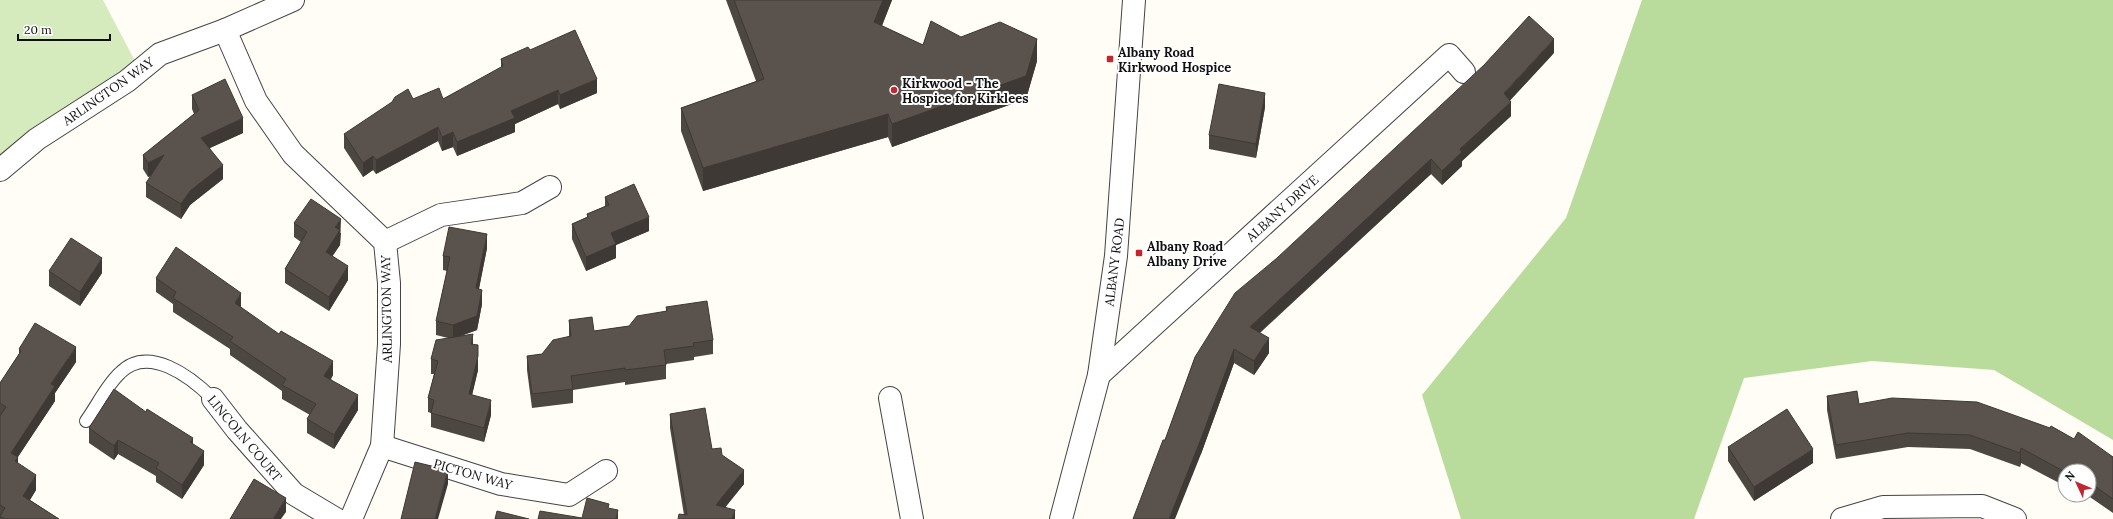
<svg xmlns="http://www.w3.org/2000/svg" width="2113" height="519" viewBox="0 0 2113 519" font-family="Lora,serif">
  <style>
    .green { fill: #d5ebbd }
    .forest { fill: #b9dc9c }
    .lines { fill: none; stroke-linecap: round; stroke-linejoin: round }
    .service-casing { stroke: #444; stroke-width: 14 }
    .minor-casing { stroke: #444; stroke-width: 24 }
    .service { stroke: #fff; stroke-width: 12 }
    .minor { stroke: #fff; stroke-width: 22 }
    .wall { fill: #4d4742 }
    .shaded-wall { fill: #3f3936 }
    .building { fill: #5a524d; stroke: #3f3936 }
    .poi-dot { fill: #c4262e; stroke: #fff; stroke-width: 1.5 }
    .labels { text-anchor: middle; stroke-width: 4; stroke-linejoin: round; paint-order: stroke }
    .poi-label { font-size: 13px; font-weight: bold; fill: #111; stroke: #fff; text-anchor: start }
    .street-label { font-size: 13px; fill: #111; stroke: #fff }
  </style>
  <rect width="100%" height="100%" fill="#fffdf5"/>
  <path class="green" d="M0,0H103L136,63L0,158Z"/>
  <path class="forest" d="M1642,0H2113V440L1994,370L1872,361L1744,378L1694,519H1461L1422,395L1566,218Z"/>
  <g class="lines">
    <g class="service-casing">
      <path id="service" d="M86,421C97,406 106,386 120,373C148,344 191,377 213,399"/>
    </g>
    <g class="minor-casing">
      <g id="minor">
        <path d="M225,30L293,0"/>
        <path d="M0,170L37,139L127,81L160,54L225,30L256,101L293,154L385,242L389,283V344L382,446L351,519"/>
        <path d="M385,242L441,215L522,203L550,187"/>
        <path d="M1099,375L1449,55L1464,72"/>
        <path d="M890,398L912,519"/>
        <path d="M213,399L237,430L294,494L336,519"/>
        <path d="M382,446L501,484L569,495L606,471"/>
        <path d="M1061,519L1099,375L1116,256L1134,0"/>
        <path d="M1842,519L1883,507L1982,506L2015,519"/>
      </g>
    </g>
    <use href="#service" class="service"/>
    <use href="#minor" class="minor"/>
  </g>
  <g class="wall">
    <path d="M726,0H892L882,26L923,45L961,37L1037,61L1026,99L892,147L888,137L703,191L681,131V108L756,81Z"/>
    <path d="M530,50L597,93L560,109L558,104L515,124V132L457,156L453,147L442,151L438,141L376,174L373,170L363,177L344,148V134L413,99H443L501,68V59Z"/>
    <path d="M1554,53L1510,100L1511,116L1462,161V166L1442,185L1431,174L1260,333L1269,353L1254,375L1234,363L1201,454L1165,440L1195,357Z"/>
    <path d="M192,95L243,133L210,148L223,179L190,205L181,219L146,197V183L151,176L148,177L143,169V155L194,114L192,109Z"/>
    <path d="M1265,107L1256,158L1209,149V135Z"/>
    <path d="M605,197L649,231L616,245V258L586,271L572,239V224L587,217V214L605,206Z"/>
    <path d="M294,223L341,233L340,245L332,256L348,280L329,311L285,283V269L301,242L294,237Z"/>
    <path d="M487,248L479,289L482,304L477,330L460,336L473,344L478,370L472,395L491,415L484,442L431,427V413L428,412V398L434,374H431V359L448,338L436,335V321L447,271L443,270V256Z"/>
    <path d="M49,271L102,273L80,306L49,286Z"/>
    <path d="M156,278L241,307V308L333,375L331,379L358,410L334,449L307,433V419L310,415L282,399V391L230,355V349L173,312V304L156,292Z"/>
    <path d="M666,307L713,340V354L694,357V360L666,364V379L625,385V382L573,390V403L532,408L527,370V356L542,354L569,336V320L594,331L629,326L666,311Z"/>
    <path d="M19,349L76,362L55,393V401L18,457V463L36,490L30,500L59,519H0V383L19,354Z"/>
    <path d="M1827,396L1859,404L2074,439L2113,457V513L2087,495H2089V471H2065V486L2021,463L2020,467L1970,449L1908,447L1836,459L1827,410Z"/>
    <path d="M146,412L193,444L204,465L182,499L156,482V476L118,454L114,460L89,443V428Z"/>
    <path d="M670,414L712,449L722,455L744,484L725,507L735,519L684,515L670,428Z"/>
    <path d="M1728,447L1813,463L1754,501L1728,461Z"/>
  </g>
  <g class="shaded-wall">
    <path d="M883,0H892L874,45V22Z"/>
    <path d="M1037,39V61L1026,99L892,147V124Z"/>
    <path d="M1554,39V53L1504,107V93Z"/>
    <path d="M597,79V93L560,109V95Z"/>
    <path d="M558,90V104L515,124V132L457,156V142L511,111Z"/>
    <path d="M1265,93V107L1256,158V144Z"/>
    <path d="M1511,102V116L1462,161V166L1442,185V171L1460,149Z"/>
    <path d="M888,114V137L703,191V168Z"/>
    <path d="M243,118V133L201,152V138Z"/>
    <path d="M438,127V141L376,174V160Z"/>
    <path d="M453,132V147L442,151V137Z"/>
    <path d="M164,155V170L148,177V163Z"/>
    <path d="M373,156V170L363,177V163Z"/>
    <path d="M1431,159V174L1250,341V327Z"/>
    <path d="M223,165V179L190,205L181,219V204L190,191Z"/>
    <path d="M649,217V231L616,245V258L586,271V257L611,233Z"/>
    <path d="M341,219L340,245L326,266V252L335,227Z"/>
    <path d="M487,234V248L476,303V288Z"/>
    <path d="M102,258V273L80,306V292Z"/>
    <path d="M348,266V280L329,311V297Z"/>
    <path d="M482,290V304L477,330L453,339V325Z"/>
    <path d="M241,293V307L235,318V303Z"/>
    <path d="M473,334V348L471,344Z"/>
    <path d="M1269,338V353L1254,375V361Z"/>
    <path d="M76,347V362L55,393V401L11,467V453L51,384Z"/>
    <path d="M1234,349V363L1201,454L1175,519H1169Z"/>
    <path d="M478,356V370L469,408V394Z"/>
    <path d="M333,361V375L324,390V376Z"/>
    <path d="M358,395V410L334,449V435Z"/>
    <path d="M491,400V415L484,442V428Z"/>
    <path d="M193,438V452L190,442Z"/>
    <path d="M118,440V454L114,460V446Z"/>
    <path d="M2021,448V463L2020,467V453Z"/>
    <path d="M1813,449V463L1754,501V487Z"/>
    <path d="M204,451V465L182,499V485Z"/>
    <path d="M18,457V472L15,461Z"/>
    <path d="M448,470V484L438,519H435Z"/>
    <path d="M744,470V484L716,519V505Z"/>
    <path d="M36,475V490L23,511V496Z"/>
    <path d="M286,498V512L281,519H273Z"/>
    <path d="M618,510V519H616Z"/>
    <path d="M735,510V519H732Z"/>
  </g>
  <g class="building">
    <path d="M734,0H883L874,22L923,45L931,21L961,37L1000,22L1037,39L1026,76L892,124L888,114L703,168L681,108L764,79Z"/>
    <path d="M1529,16L1554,39L1504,93L1511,102L1460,149L1462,152L1442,171L1431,159L1250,327L1269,338L1254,361L1234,349L1201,439L1169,519H1133L1163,440H1165L1195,357L1235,293L1277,258L1484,65Z"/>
    <path d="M575,30L597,79L560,95L558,90L511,111L515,118L457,142L453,132L442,137L438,127L376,160L373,156L363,163L344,134L392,102L395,97L408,89L413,99L439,88L443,99L503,66L501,59L528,47L530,50Z"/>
    <path d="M225,79L243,118L201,138L223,165L190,191L181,204L146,183L164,155L148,163L143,155L199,110L192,95Z"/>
    <path d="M1219,84L1265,93L1256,144L1209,135Z"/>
    <path d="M634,184L649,217L611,233L616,244L586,257L572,224L588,217L587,214L609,205L605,197Z"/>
    <path d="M311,199L341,219L335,227L340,230L326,252L348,266L329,297L285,269L307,232L294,223Z"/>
    <path d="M449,227L487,234L476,288L482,290L477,316L453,325L436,321L450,257L443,256Z"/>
    <path d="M71,238L102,258L80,292L49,271Z"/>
    <path d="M176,247L241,293L235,303L279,334L281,331L333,361L324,376L358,395L334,435L307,419L316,404L282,385L286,379L230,341L233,337L173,298L176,292L156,278Z"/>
    <path d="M707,301L713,340L693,343L694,346L664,350L666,365L625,370V368L571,376L573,389L532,394L527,356L542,354L553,340L571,336L569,320L592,317L594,331L629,326L637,316L667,311L666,307Z"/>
    <path d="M35,323L76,347L51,384L55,386L11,453L18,457L15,461L36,475L23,496L59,519H5L0,516L5,508L0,505V416L6,407L0,403V383L21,351L19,349Z"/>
    <path d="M473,334L471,344L478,345V356L469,394L491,400L484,428L431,413L434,400L428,398L438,361L431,359L436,340Z"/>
    <path d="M114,389L146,412L147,409L193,438L190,442L204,451L182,485L156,468L159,463L118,440L114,446L89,428Z"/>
    <path d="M1857,391L1859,404L1892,398L1977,402L2050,428L2051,426L2074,439L2078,432L2113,457V499L2089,482V471H2065V472L2021,448L2020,453L1970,435L1908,433L1836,445L1827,396Z"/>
    <path d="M705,408L712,449L721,448L722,455L744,470L716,505L735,510L732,519H678L679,514L687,515L670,414Z"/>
    <path d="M1787,409L1813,449L1754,487L1728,447Z"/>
    <path d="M415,462L448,470L435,519H401Z"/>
    <path d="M254,479L286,498L273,519H230Z"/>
    <path d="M587,498L609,504L608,508L618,510L616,519H538L540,511L582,518Z"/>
    <path d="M497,511L529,519H495Z"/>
  </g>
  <g class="poi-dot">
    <rect x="1106" y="55" width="8" height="8" rx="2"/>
    <circle cx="894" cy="90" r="4"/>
    <rect x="1135" y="249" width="8" height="8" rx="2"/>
  </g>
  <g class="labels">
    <g class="poi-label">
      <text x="1118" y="57">Albany Road<tspan x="1118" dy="15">Kirkwood Hospice</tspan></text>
      <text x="902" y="88">Kirkwood - The<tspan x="902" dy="15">Hospice for Kirklees</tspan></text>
      <text x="1147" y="251">Albany Road<tspan x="1147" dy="15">Albany Drive</tspan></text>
    </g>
    <g class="street-label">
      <text transform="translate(108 91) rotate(-35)" y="5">ARLINGTON WAY</text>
      <text transform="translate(1282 208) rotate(-42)" y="5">ALBANY DRIVE</text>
      <text transform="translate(1114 262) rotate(-83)" y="5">ALBANY ROAD</text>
      <text transform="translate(386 309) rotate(-91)" y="5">ARLINGTON WAY</text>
      <text transform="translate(245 438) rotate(50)" y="5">LINCOLN COURT</text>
      <text transform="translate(473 474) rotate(16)" y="5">PICTON WAY</text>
    </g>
  </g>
  <g transform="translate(2077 483) rotate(314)"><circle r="19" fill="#ffffff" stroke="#a0a0a0"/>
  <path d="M0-3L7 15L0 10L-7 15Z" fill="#c4262e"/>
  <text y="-6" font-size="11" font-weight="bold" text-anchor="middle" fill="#111111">N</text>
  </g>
  <path d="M18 34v6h92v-6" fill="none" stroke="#111111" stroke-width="2"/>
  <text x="24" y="34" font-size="12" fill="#111111" stroke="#ffffff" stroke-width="3" paint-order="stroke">20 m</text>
</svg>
